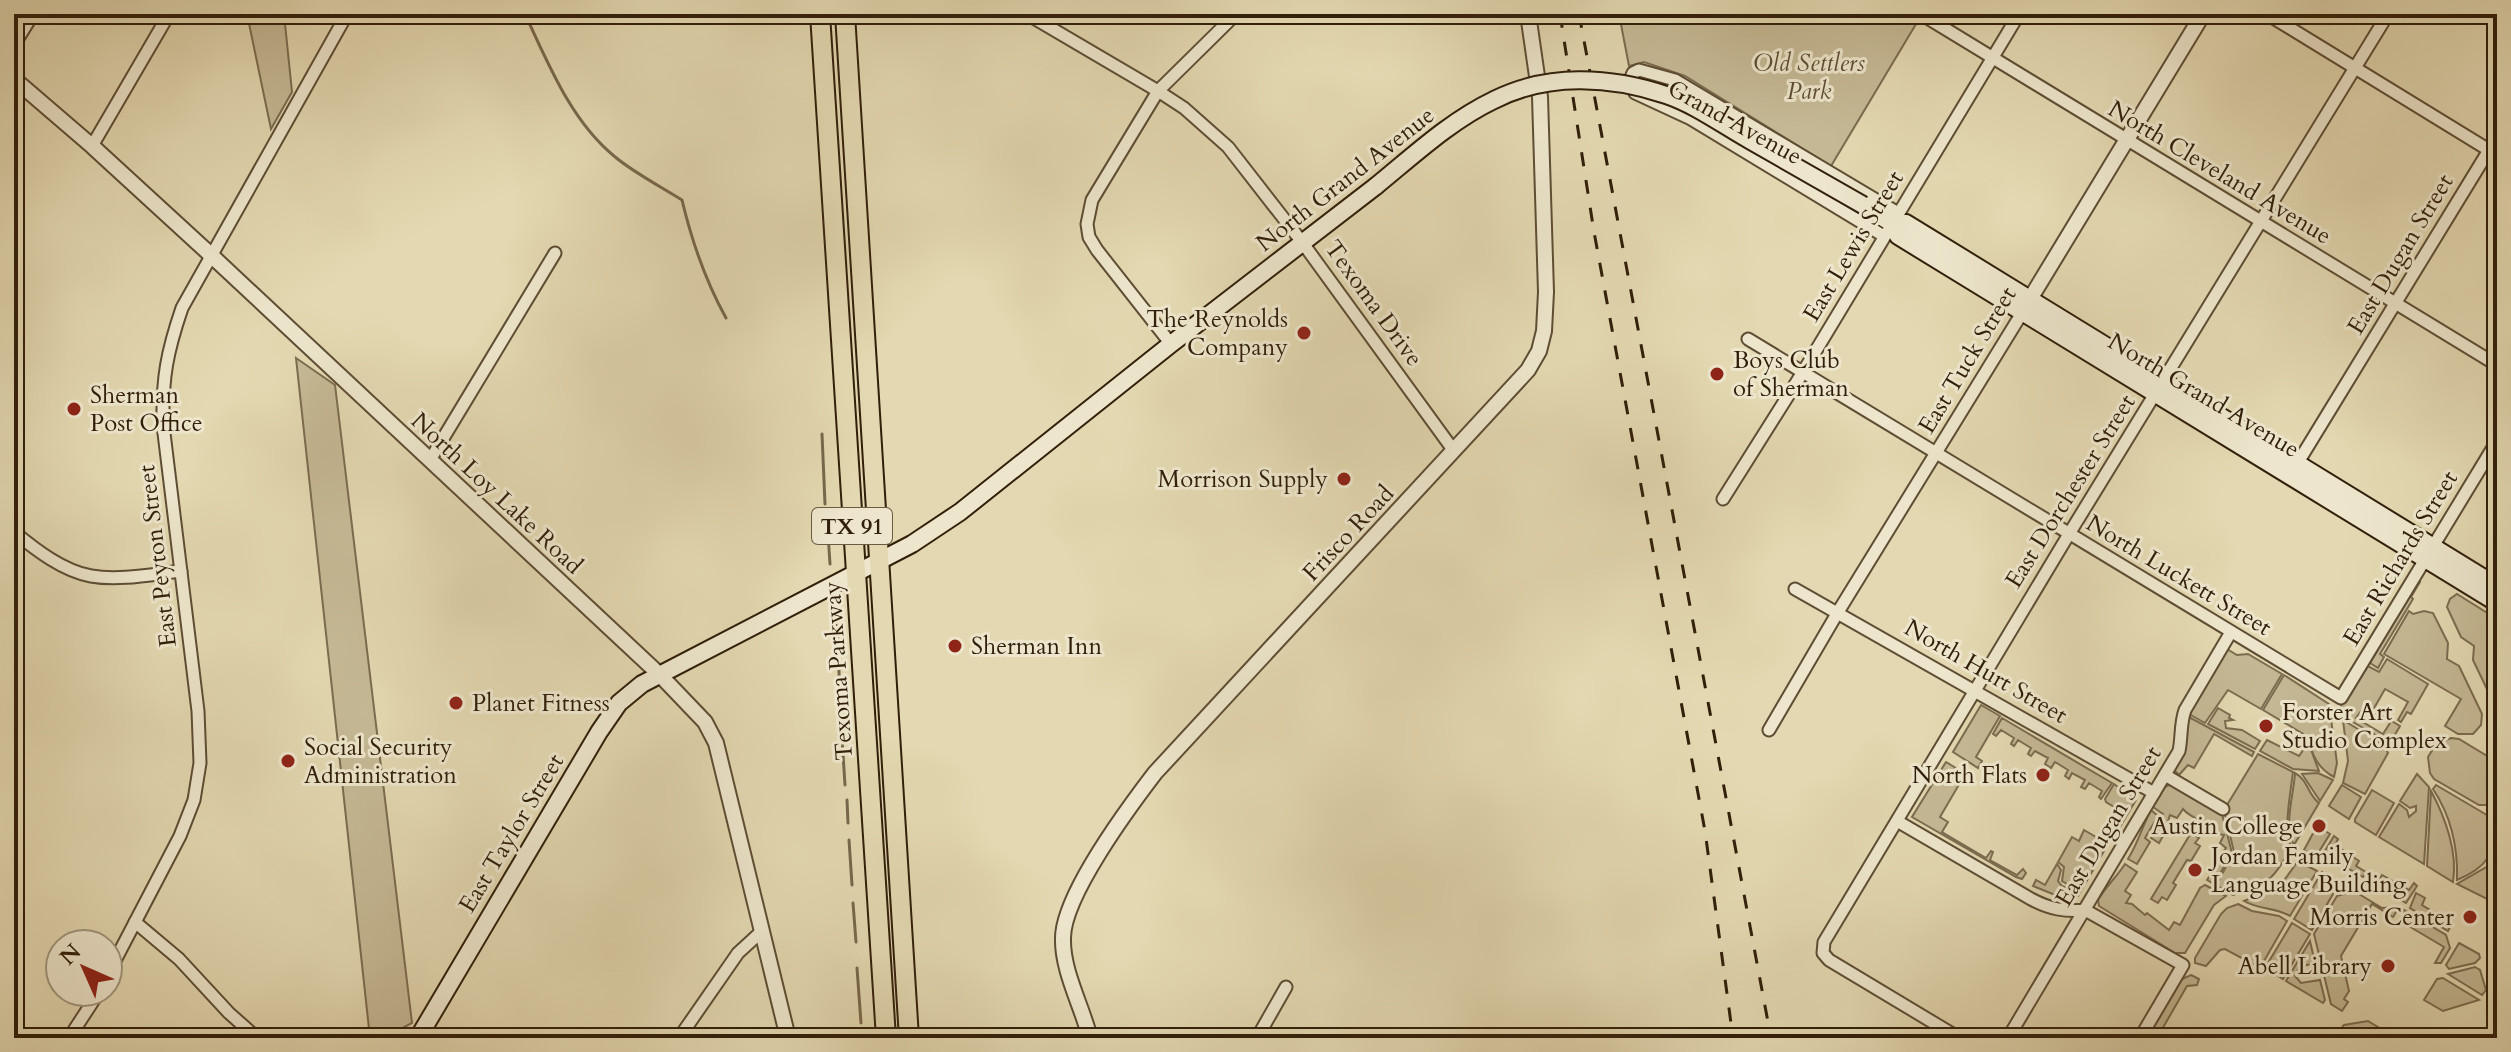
<svg xmlns="http://www.w3.org/2000/svg" width="2511" height="1052" viewBox="0 0 2511 1052" font-family="Cardo,serif">
  <style>
    .green { fill: #c5b995; stroke: #7b6c50; stroke-width: 2; fill-rule: evenodd }
    .lines { fill: none; stroke-linecap: round; stroke-linejoin: round }
    .stream { stroke: #77684c; stroke-width: 3 }
    .minor-casing { stroke: #5e4d34; stroke-width: 15 }
    .tertiary-casing { stroke: #5e4d34; stroke-width: 18 }
    .secondary-casing { stroke: #311f0a; stroke-width: 20 }
    .primary-casing { stroke: #311f0a; stroke-width: 22 }
    .minor { stroke: #ede6cc; stroke-width: 11 }
    .tertiary { stroke: #ede6cc; stroke-width: 14 }
    .secondary { stroke: #ede6cc; stroke-width: 16 }
    .primary { stroke: #e3d8b1; stroke-width: 18 }
    .rail { stroke: #311f0a; stroke-width: 3; stroke-dasharray: 14 14; stroke-linecap: butt }
    .secondary-bridge-casing { stroke: #311f0a; stroke-width: 20; stroke-linecap: butt }
    .secondary-bridge { stroke: #ede6cc; stroke-width: 16 }
    .poi-dot { fill: #8f2418; stroke: #ede6cc; stroke-width: 3 }
    .labels { text-anchor: middle; stroke-width: 6; stroke-linejoin: round; paint-order: stroke }
    .shield { fill: #ede6cc; stroke: #695b44; stroke-width: 2 }
    .shield-label { font-size: 22px; font-weight: bold; fill: #311f0a }
    .park-label { font-size: 24px; font-style: italic; fill: #5d4d34; stroke: #ede6cc }
    .street-label { font-size: 24px; fill: #311f0a; stroke: #ede6cc }
    .poi-label { font-size: 24px; fill: #311f0a; stroke: #ede6cc; text-anchor: start }
  </style>
  <rect width="100%" height="100%" fill="#e3d8b1"/>
  <filter id="stains"><feTurbulence type="fractalNoise" baseFrequency=".0025" numOctaves="4"/><feColorMatrix values="0 0 0 0 .2 0 0 0 0 .09 0 0 0 0 .02 0 0 0 .5 -.17"/></filter>
  <radialGradient id="worn" r=".72"><stop offset=".6" stop-color="#630" stop-opacity="0"/><stop offset="1" stop-color="#630" stop-opacity=".3"/></radialGradient>
  <g class="green">
    <path d="M247,14H284L292,92L271,129Z"/>
    <path d="M1619,14H1922L1831,166L1685,76L1644,62L1629,66Z"/>
    <path d="M296,358L335,385L412,1023L384,1038H370Z"/>
    <path d="M2418,581L2420,582L2411,597L2413,599L2380,654L2384,657L2378,668L2370,663Z"/>
    <path d="M2457,594L2497,619V710L2473,660L2474,646L2461,637L2447,607L2450,599Z"/>
    <path d="M2409,611L2413,614L2424,611L2433,613L2448,643L2447,659L2459,666L2482,714L2481,725L2473,734H2458L2445,726L2461,699L2384,654Z"/>
    <path d="M2227,649L2237,655L2248,654L2282,674L2261,709L2228,690L2205,723L2189,714Z"/>
    <path d="M2387,659L2428,684L2411,714L2407,712L2401,722L2398,720L2408,702L2385,689L2373,710L2400,726L2390,743L2342,716L2341,706L2368,666L2379,672ZM2364,707L2390,723L2383,734L2356,718Z"/>
    <path d="M2284,675L2329,704L2337,763L2334,777C2319,769 2310,754 2310,738L2263,710Z"/>
    <path d="M1981,705L2000,716L1976,757L1982,761L1978,768L1953,752Z"/>
    <path d="M2218,708L2230,715L2229,718L2233,720L2225,721L2226,728L2242,730L2260,741L2255,749L2208,724Z"/>
    <path d="M2187,716L2254,752L2252,756L2214,734L2194,768L2188,765L2179,775L2174,770L2186,745L2185,720Z"/>
    <path d="M2002,718L2112,783L2101,799L2099,797L2102,791L2089,783L2085,789L2081,787L2085,780L2072,773L2069,779L2065,776L2068,770L2055,762L2051,768L2045,764L2048,758L2035,751L2031,756L2028,754L2031,748L2018,740L2014,746L2011,744L2014,738L2001,730L1996,736L1993,734Z"/>
    <path d="M2343,720L2384,745L2388,753L2365,794L2343,783L2348,761Z"/>
    <path d="M2451,738L2459,739L2497,762V805H2479L2434,779L2430,773L2428,757L2436,744Z"/>
    <path d="M2267,740L2299,756L2306,746L2311,750L2319,771L2293,769L2260,751Z"/>
    <path d="M2258,754L2293,772C2291,791 2282,833 2292,847C2271,883 2271,880 2233,895L2216,885L2234,852L2224,810Z"/>
    <path d="M1946,762L1972,778V780L1964,776L1940,817L1948,822L1942,832L1986,858L1991,851L1993,852L1990,860L2017,875L2023,869L2026,873L2022,879L2016,877L1912,817Z"/>
    <path d="M2295,773C2308,780 2308,795 2319,803L2294,845C2283,826 2294,794 2295,773Z"/>
    <path d="M2318,773L2333,780L2320,801L2302,774Z"/>
    <path d="M2417,774L2429,787L2424,864L2379,837L2399,804L2407,810L2409,817L2416,811V806L2410,808L2400,801Z"/>
    <path d="M2114,784L2136,800L2114,837L2104,831L2108,824L2113,826L2121,811L2106,802L2105,799Z"/>
    <path d="M2171,784L2222,814L2232,853L2214,884L2207,880L2211,874L2209,872L2226,848L2220,843L2224,835L2219,834C2210,822 2192,820 2183,809L2177,818L2170,815L2167,824L2159,833L2163,836L2159,843L2151,838L2163,814L2153,807L2165,787Z"/>
    <path d="M2342,785L2361,797L2349,819L2329,806Z"/>
    <path d="M2436,785L2497,821C2497,853 2486,868 2457,880C2458,849 2451,816 2433,789Z"/>
    <path d="M2372,790L2394,803L2376,835L2355,822V819Z"/>
    <path d="M2431,791C2445,817 2458,852 2453,882L2427,866Z"/>
    <path d="M2151,810L2158,816L2145,838L2150,842L2137,864L2128,859C2138,843 2142,827 2151,810Z"/>
    <path d="M2317,826L2330,834L2315,858L2304,850Z"/>
    <path d="M2084,830L2108,844L2078,896H2074L2072,887L2062,881L2064,867L2058,862L2072,837L2079,841Z"/>
    <path d="M2191,833L2199,838L2195,843L2200,846L2191,861L2187,860L2173,883L2176,885L2167,900L2162,897L2158,903L2151,899Z"/>
    <path d="M2334,836L2338,839L2335,845L2359,861L2356,866L2366,872L2363,877L2323,854Z"/>
    <path d="M2298,861L2317,871L2290,916C2275,907 2259,910 2244,901L2280,886Z"/>
    <path d="M2497,861V904L2457,884Z"/>
    <path d="M2057,864L2061,870L2058,881L2062,886L2070,889V901L2033,886L2036,880L2045,885Z"/>
    <path d="M2125,864L2137,872L2125,891L2131,895L2126,903L2132,904L2145,915L2147,913L2169,930L2174,922L2180,925L2200,888L2205,885L2226,896L2214,905L2185,953H2175L2099,906L2098,900C2106,886 2116,878 2125,864Z"/>
    <path d="M2322,872L2330,878L2333,894L2312,930L2294,919Z"/>
    <path d="M2382,875L2409,890L2414,883L2417,886L2406,903L2376,886L2374,877L2379,880Z"/>
    <path d="M2354,891L2382,908L2399,907L2446,935L2450,948L2441,963H2435L2444,947L2407,925L2412,917L2398,909L2393,917L2372,904L2341,956L2349,991L2344,999L2348,1002L2342,1011L2331,1004L2314,934L2337,896Z"/>
    <path d="M2416,893L2425,898L2422,905L2452,923L2448,931L2410,908Z"/>
    <path d="M2238,904L2252,911L2279,916L2287,921L2260,968L2225,949L2220,950L2206,966L2195,963V958L2221,914L2227,908Z"/>
    <path d="M2292,923L2310,934L2283,979L2265,968Z"/>
    <path d="M2310,941L2315,963L2299,967L2295,976L2301,983L2320,980L2325,1000L2323,1003L2286,981Z"/>
    <path d="M2459,943L2479,954L2480,958L2475,963L2449,969L2446,965Z"/>
    <path d="M2475,967L2480,970L2486,990L2482,995L2448,974Z"/>
    <path d="M2191,975L2199,979L2197,985L2187,986L2157,1038H2147L2182,979Z"/>
    <path d="M2443,978L2479,1000L2443,1011L2424,1000L2437,979Z"/>
    <path d="M2368,1021L2396,1038H2334L2344,1025Z"/>
  </g>
  <g class="lines">
    <g class="stream">
      <path d="M525,14C548,63 571,121 614,156C634,173 660,186 682,200C692,242 705,280 726,318"/>
      <path d="M822,434L825,504"/>
      <path d="M827,519L830,564"/>
      <path d="M833,604L838,639L840,705"/>
      <path d="M841,723L845,785"/>
      <path d="M847,800L848,823"/>
      <path d="M849,840L852,885"/>
      <path d="M853,903L856,942"/>
      <path d="M857,968L861,1023"/>
    </g>
    <g class="minor-casing">
      <g id="minor">
        <path d="M1027,14L1158,91L1184,108L1228,147L1302,242L1454,451"/>
        <path d="M1921,14L2497,365"/>
        <path d="M2267,14L2497,155"/>
        <path d="M14,45L33,14"/>
        <path d="M92,146L169,14"/>
        <path d="M1884,236L1691,119L1635,93L1630,80L1633,73L1639,70L1675,80L1898,213"/>
        <path d="M1748,339L2341,698L2497,441"/>
        <path d="M1171,344L1097,250L1089,237L1087,224L1092,200L1158,91L1236,14"/>
        <path d="M430,460L555,253"/>
        <path d="M2294,469L2497,137"/>
        <path d="M1723,499L1803,372L2019,14"/>
        <path d="M14,532C36,550 63,571 91,576C120,581 153,574 181,571"/>
        <path d="M1795,589L2154,793"/>
        <path d="M1769,730L1838,612L2022,313"/>
        <path d="M2165,775L2223,809"/>
        <path d="M1897,821L2031,899C2050,909 2065,912 2085,910L2183,965L2140,1038"/>
        <path d="M135,922L179,959L229,1013L257,1038"/>
        <path d="M108,974L180,836L194,800L200,763L198,711L163,425C162,378 167,352 182,308L347,14"/>
        <path d="M69,1038L99,992"/>
        <path d="M679,1038L738,953L762,931"/>
        <path d="M1257,1038L1286,987"/>
        <path d="M1959,1038L1829,960L1823,953L1824,942L2069,534L2388,14"/>
        <path d="M2008,1038L2179,751C2182,737 2180,724 2185,710L2231,632"/>
      </g>
    </g>
    <g class="tertiary-casing">
      <g id="tertiary">
        <path d="M14,79L92,146L213,257L660,675L705,722L716,743L788,1038"/>
        <path d="M2024,309L2203,14"/>
        <path d="M1090,1038C1082,1006 1062,971 1063,938C1063,896 1129,807 1155,773L1528,370L1539,351L1544,331L1546,292L1540,97L1528,14"/>
      </g>
    </g>
    <g class="secondary-casing">
      <g id="secondary">
        <path d="M1863,205L1891,223H1906L2497,586"/>
        <path d="M1891,223L1898,236L2497,603"/>
        <path d="M418,1038L599,732L619,703L642,684L912,544L960,512L1171,344L1376,186"/>
      </g>
    </g>
    <g class="primary-casing">
      <g id="primary">
        <path d="M820,14L886,1038"/>
        <path d="M845,14L909,1038"/>
      </g>
    </g>
    <use href="#minor" class="minor"/>
    <use href="#tertiary" class="tertiary"/>
    <use href="#secondary" class="secondary"/>
    <use href="#primary" class="primary"/>
    <g class="rail">
      <path d="M1560,14L1594,232L1705,831L1733,1038"/>
      <path d="M1579,14L1771,1038"/>
    </g>
    <g class="secondary-bridge-casing">
      <path id="secondary-bridge" d="M1376,186C1413,156 1450,121 1494,100C1547,73 1610,76 1666,95C1696,105 1724,126 1751,141C1789,163 1826,184 1863,205"/>
    </g>
    <use href="#secondary-bridge" class="secondary-bridge"/>
  </g>
  <g class="poi-dot">
    <circle cx="1304" cy="333" r="8"/>
    <circle cx="1717" cy="374" r="8"/>
    <circle cx="74" cy="409" r="8"/>
    <circle cx="1344" cy="479" r="8"/>
    <circle cx="955" cy="646" r="8"/>
    <circle cx="456" cy="703" r="8"/>
    <circle cx="2266" cy="726" r="8"/>
    <circle cx="288" cy="761" r="8"/>
    <circle cx="2043" cy="775" r="8"/>
    <circle cx="2319" cy="826" r="8"/>
    <circle cx="2195" cy="870" r="8"/>
    <circle cx="2470" cy="917" r="8"/>
    <circle cx="2388" cy="966" r="8"/>
  </g>
  <g class="labels">
    <rect class="shield" x="812" y="508" width="80" height="36" rx="6"/>
    <g class="shield-label">
      <text x="852" y="534">TX 91</text>
    </g>
    <g class="park-label">
      <text x="1809" y="71">Old Settlers<tspan x="1809" dy="28">Park</tspan></text>
    </g>
    <g class="street-label">
      <text transform="translate(1735 122) rotate(29)" y="8">Grand Avenue</text>
      <text transform="translate(2220 172) rotate(31)" y="8">North Cleveland Avenue</text>
      <text transform="translate(1345 179) rotate(-38)" y="8">North Grand Avenue</text>
      <text transform="translate(1853 246) rotate(-59)" y="8">East Lewis Street</text>
      <text transform="translate(2400 254) rotate(-59)" y="8">East Dugan Street</text>
      <text transform="translate(1374 303) rotate(54)" y="8">Texoma Drive</text>
      <text transform="translate(1967 360) rotate(-59)" y="8">East Tuck Street</text>
      <text transform="translate(2204 395) rotate(31)" y="8">North Grand Avenue</text>
      <text transform="translate(2070 491) rotate(-58)" y="8">East Dorchester Street</text>
      <text transform="translate(497 493) rotate(43)" y="8">North Loy Lake Road</text>
      <text transform="translate(1348 533) rotate(-47)" y="8">Frisco Road</text>
      <text transform="translate(157 556) rotate(-97)" y="8">East Peyton Street</text>
      <text transform="translate(2400 558) rotate(-59)" y="8">East Richards Street</text>
      <text transform="translate(2179 575) rotate(31)" y="8">North Luckett Street</text>
      <text transform="translate(838 671) rotate(-94)" y="8">Texoma Parkway</text>
      <text transform="translate(1986 671) rotate(30)" y="8">North Hurt Street</text>
      <text transform="translate(2108 826) rotate(-59)" y="8">East Dugan Street</text>
      <text transform="translate(511 833) rotate(-59)" y="8">East Taylor Street</text>
    </g>
    <g class="poi-label">
      <text x="1288" y="327" text-anchor="end">The Reynolds<tspan x="1288" dy="28">Company</tspan></text>
      <text x="1733" y="368">Boys Club<tspan x="1733" dy="28">of Sherman</tspan></text>
      <text x="90" y="403">Sherman<tspan x="90" dy="28">Post Office</tspan></text>
      <text x="1328" y="487" text-anchor="end">Morrison Supply</text>
      <text x="971" y="654">Sherman Inn</text>
      <text x="472" y="711">Planet Fitness</text>
      <text x="2282" y="720">Forster Art<tspan x="2282" dy="28">Studio Complex</tspan></text>
      <text x="304" y="755">Social Security<tspan x="304" dy="28">Administration</tspan></text>
      <text x="2027" y="783" text-anchor="end">North Flats</text>
      <text x="2303" y="834" text-anchor="end">Austin College</text>
      <text x="2211" y="864">Jordan Family<tspan x="2211" dy="28">Language Building</tspan></text>
      <text x="2454" y="925" text-anchor="end">Morris Center</text>
      <text x="2372" y="974" text-anchor="end">Abell Library</text>
    </g>
  </g>
  <rect width="2511" height="1052" fill="none" stroke="#e3d8b1" stroke-width="48"/>
  <rect x="16" y="16" width="2479" height="1020" fill="none" stroke="#311f0a" stroke-width="4"/>
  <rect x="24" y="24" width="2463" height="1004" fill="none" stroke="#311f0a" stroke-width="2"/>
  <g transform="translate(84 968) rotate(315)"><circle r="38" fill="#ede6cc" stroke="#a2967e" stroke-width="2"/>
  <path d="M0-6L14 30L0 20L-14 30Z" fill="#8f2418"/>
  <text y="-12" font-size="22" font-weight="bold" text-anchor="middle" fill="#311f0a">N</text>
  </g>
  <rect width="100%" height="100%" filter="url(#stains)"/>
  <rect width="100%" height="100%" fill="url(#worn)"/>
</svg>
